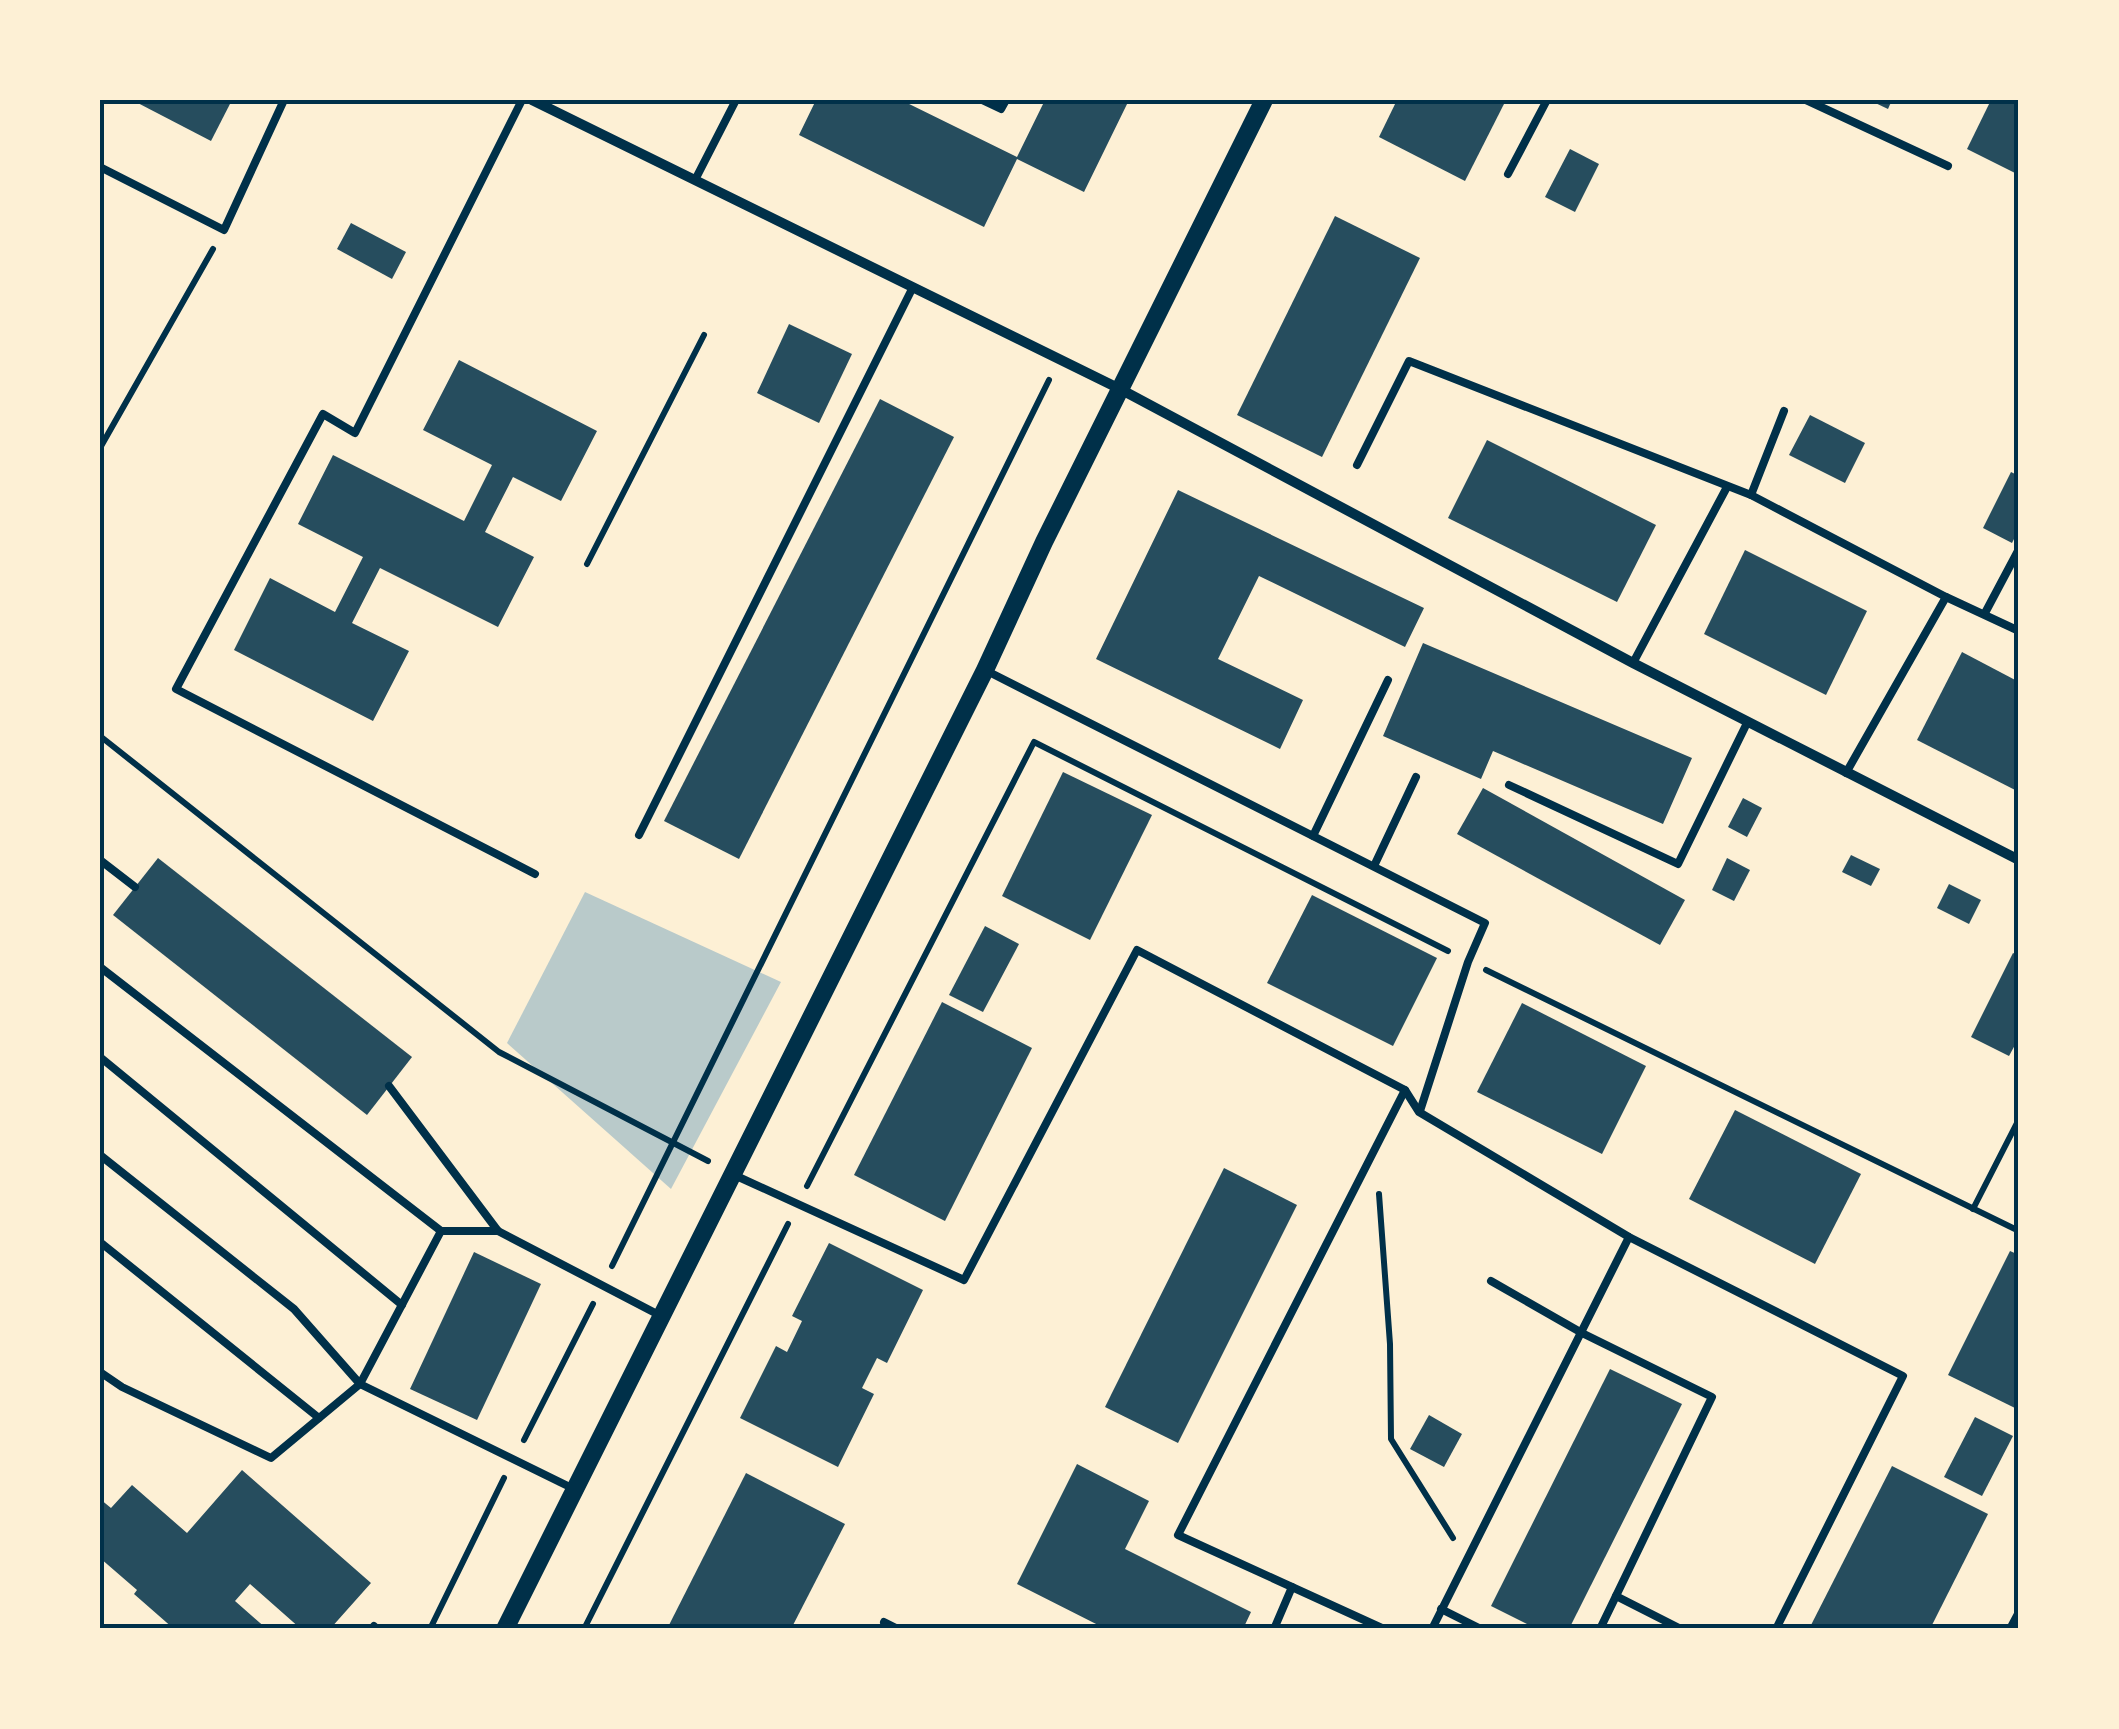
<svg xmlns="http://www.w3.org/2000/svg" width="2119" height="1729" viewBox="0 0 2119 1729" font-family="Merriweather,serif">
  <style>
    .green { fill: #b9caca }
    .building { fill: #264d5e }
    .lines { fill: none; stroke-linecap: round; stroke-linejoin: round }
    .path { stroke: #003049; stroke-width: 6 }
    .service { stroke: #003049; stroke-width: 8 }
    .minor { stroke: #003049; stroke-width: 10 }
    .tertiary { stroke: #003049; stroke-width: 18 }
    .neatline { fill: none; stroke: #003049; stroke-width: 4 }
  </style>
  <rect width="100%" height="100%" fill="#fdf0d5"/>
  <path class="green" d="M585,892L781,982L671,1189L507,1043Z"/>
  <g class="building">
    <path d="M132,100H232L211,141Z"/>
    <path d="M816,100H901L1017,157L1045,100H1129L1084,192L1017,159L984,227L799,135Z"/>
    <path d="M1397,100H1506L1465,181L1379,137Z"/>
    <path d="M1869,100H1892L1888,109Z"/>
    <path d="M1991,100H2019V175L1967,149Z"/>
    <path d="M1570,149L1599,164L1575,212L1545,197Z"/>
    <path d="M1335,216L1420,258L1322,457L1237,415Z"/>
    <path d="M351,223L406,252L392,279L337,249Z"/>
    <path d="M789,324L852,354L819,423L757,393Z"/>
    <path d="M459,360L597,431L561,501L513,477L485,532L534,557L498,627L380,568L352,623L409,651L373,721L234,650L270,578L335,612L363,557L298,524L333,455L464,521L492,465L423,430Z"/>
    <path d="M880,399L954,437L739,859L664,821Z"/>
    <path d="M1810,415L1865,443L1845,483L1789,455Z"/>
    <path d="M1487,440L1656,525L1617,602L1448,518Z"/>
    <path d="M2011,472L2019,476V529L2012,543L1983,528Z"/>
    <path d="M1178,490L1424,608L1405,647L1259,576L1218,659L1303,700L1280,749L1096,659Z"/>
    <path d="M1745,550L1867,611L1826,695L1704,634Z"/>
    <path d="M1423,643L1692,758L1663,824L1493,751L1481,779L1383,736Z"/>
    <path d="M1962,652L2019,682V792L1917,740Z"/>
    <path d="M1063,772L1152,815L1090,940L1002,896Z"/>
    <path d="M1483,788L1685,900L1660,945L1457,834Z"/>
    <path d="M1743,798L1762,808L1747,837L1728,827Z"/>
    <path d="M1851,855L1880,869L1871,886L1842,872Z"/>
    <path d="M158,858L412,1057L367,1115L113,915Z"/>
    <path d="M1727,858L1750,870L1734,901L1712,890Z"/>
    <path d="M1949,884L1981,900L1969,924L1937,908Z"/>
    <path d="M1312,895L1437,958L1393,1046L1267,983Z"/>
    <path d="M985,926L1019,944L983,1012L949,995Z"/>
    <path d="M2013,953L2019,956V1047L2015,1045L2009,1056L1971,1037Z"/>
    <path d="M942,1002L1032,1048L945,1221L854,1175Z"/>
    <path d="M1522,1003L1646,1066L1602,1154L1477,1092Z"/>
    <path d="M1735,1110L1861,1174L1815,1264L1689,1199Z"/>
    <path d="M1224,1168L1297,1205L1178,1443L1105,1407Z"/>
    <path d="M829,1243L923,1290L887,1363L877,1358L862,1388L874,1394L838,1467L740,1418L776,1346L787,1352L802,1321L792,1316Z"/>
    <path d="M2010,1251L2019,1255V1410L1948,1375Z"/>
    <path d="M474,1252L541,1284L477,1420L410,1389Z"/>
    <path d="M1610,1369L1682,1404L1569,1629H1537L1491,1606Z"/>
    <path d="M1429,1415L1462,1434L1444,1467L1410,1449Z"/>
    <path d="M1975,1417L2013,1436L1982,1496L1944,1477Z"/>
    <path d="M1077,1464L1149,1501L1125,1549L1251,1612L1243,1629H1106L1017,1584Z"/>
    <path d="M1892,1466L1988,1514L1930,1629H1809Z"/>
    <path d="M242,1470L371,1583L330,1629H301L250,1584L235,1601L267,1629H174L134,1594L137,1590L100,1558V1499L111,1508L132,1485L187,1533Z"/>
    <path d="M746,1473L845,1524L791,1629H667Z"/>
  </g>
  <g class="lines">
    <g class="path">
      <path d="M100,448L213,249"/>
      <path d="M587,564L704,335"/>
      <path d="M100,736L499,1052L708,1161"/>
      <path d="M1486,970L2019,1231"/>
      <path d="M807,1186L1034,742L1448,951"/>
      <path d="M1379,1194L1390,1344L1391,1439L1453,1538"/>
      <path d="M1973,1209L2019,1119"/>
      <path d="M612,1266L1049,380"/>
      <path d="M524,1440L593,1304"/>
      <path d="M430,1629L504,1478"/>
      <path d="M584,1629L788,1224"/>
    </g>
    <g class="service">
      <path d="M522,100L355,433L323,414L176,689L535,874"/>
      <path d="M982,100L1001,109L1006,100"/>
      <path d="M1806,100L1948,166"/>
      <path d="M100,167L224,230L284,100"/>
      <path d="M1508,174L1547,100"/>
      <path d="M695,180L736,100"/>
      <path d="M1357,465L1409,361L1751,495L1946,597L2019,631"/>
      <path d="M1751,495L1784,411"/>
      <path d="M1985,613L2019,549"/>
      <path d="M1633,663L1727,487"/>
      <path d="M985,670L1485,923L1468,962L1420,1111"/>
      <path d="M1846,773L1946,597"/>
      <path d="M1509,785L1678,864L1747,723"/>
      <path d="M639,835L913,287"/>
      <path d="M1313,836L1388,680"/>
      <path d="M100,860L135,887"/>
      <path d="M1374,866L1416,777"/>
      <path d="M100,967L441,1231H498"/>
      <path d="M100,1057L402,1305"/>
      <path d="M389,1086L498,1231L661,1316"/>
      <path d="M100,1155L294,1309L360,1384L574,1489"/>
      <path d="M732,1174L964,1280L1137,950L1405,1090L1419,1112L1629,1237L1903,1376L1776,1629"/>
      <path d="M100,1242L319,1418"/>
      <path d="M1491,1281L1582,1333L1712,1397L1616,1596"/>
      <path d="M100,1372L122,1387L271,1458L360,1384L441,1231"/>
      <path d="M1441,1609L1481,1629"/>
      <path d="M884,1622L898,1629"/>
      <path d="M372,1629L374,1626"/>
      <path d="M1274,1629L1292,1587"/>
      <path d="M1384,1629L1178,1535L1405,1090"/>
      <path d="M1432,1629L1629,1237"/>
      <path d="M1600,1629L1616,1596L1681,1629"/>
    </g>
    <g class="minor">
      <path d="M532,100L1120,389L1633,663L2019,860"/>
      <path d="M2011,1629L2019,1614"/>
    </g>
    <path class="tertiary" d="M505,1629L985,670L1044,542L1264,100"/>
  </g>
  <rect width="2119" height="1729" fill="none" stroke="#fdf0d5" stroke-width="205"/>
  <rect x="102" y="102" width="1914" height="1524" class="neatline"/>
</svg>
